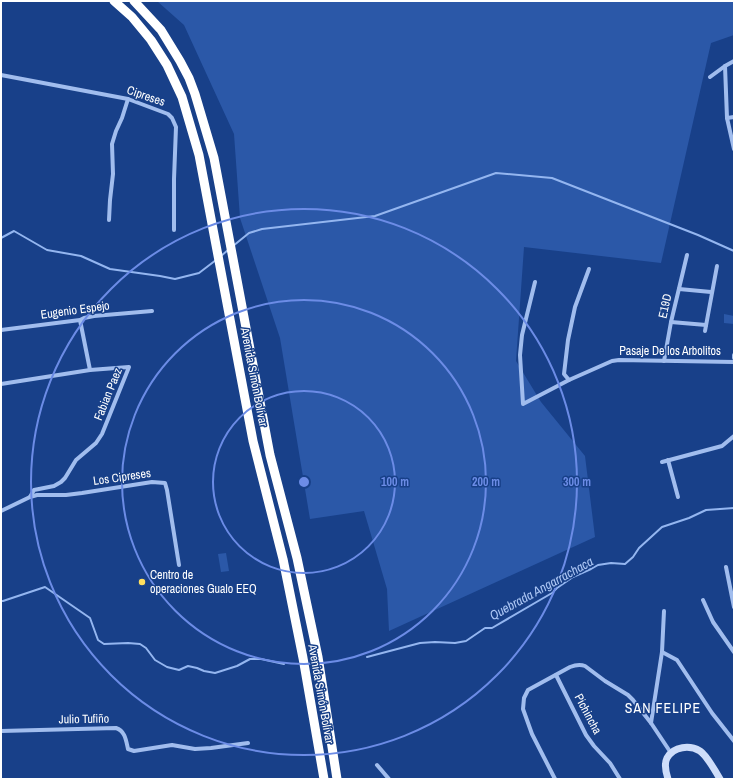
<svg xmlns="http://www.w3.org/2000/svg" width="735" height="780" viewBox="0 0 735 780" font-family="'Archivo Narrow',sans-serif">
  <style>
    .green { fill: #2b58a8 }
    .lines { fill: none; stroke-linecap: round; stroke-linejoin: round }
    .stream { stroke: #94b6f0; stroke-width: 2 }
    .street { stroke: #a1bdee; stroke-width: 4 }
    .secondary { stroke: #ceddfa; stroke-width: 7 }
    .highway { stroke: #fff; stroke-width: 9 }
    .ring { fill: none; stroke: #6c8ce6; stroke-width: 2 }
    .poi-dot { fill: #ffdf5e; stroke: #184089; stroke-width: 1.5 }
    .labels { text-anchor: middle; stroke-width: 3; stroke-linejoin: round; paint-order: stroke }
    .street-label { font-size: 12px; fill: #fff; stroke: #184089 }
    .poi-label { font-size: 12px; fill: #fff; stroke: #184089; text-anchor: start }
    .water-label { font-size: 13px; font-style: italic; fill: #adc7f5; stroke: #184089 }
    .quarter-label { font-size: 14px; letter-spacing: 1px; fill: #fff; stroke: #184089 }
    .centre { fill: #6c8ce6; stroke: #184089; stroke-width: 2 }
    .ring-label { font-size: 12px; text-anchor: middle; font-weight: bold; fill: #6c8ce6; stroke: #184089; stroke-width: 3; stroke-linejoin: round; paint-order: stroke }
  </style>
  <rect width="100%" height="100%" fill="#184089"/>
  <g class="green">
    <path d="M157,1H734V35L711,43L661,263L524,247L516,361L541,402L585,456L595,537L389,631L387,589L364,511L310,519L280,338L240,218L234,134L184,25Z"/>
    <path d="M724,314L734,316V324L724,323Z"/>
    <path d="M226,553L229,571L221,572L218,554Z"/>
  </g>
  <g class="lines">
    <g class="stream">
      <path d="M1,238L14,231L47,250L81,256L110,269L160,276L175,279L199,273L216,260"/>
      <path d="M233,246L249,233L262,229L375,216L496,173L552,178L698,235L734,251"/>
      <path d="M221,256L228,250"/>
      <path d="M1,601H3L45,587L90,618L98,640L104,644L128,643L140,644L146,648L155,660L167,667L179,670L188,666L197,668L204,671L215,673L237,666L250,659H261L284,664"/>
      <path d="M367,657L420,643L435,642L455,643L466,641L485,628H492L552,593L557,588L573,577L591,569L598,565L611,563L625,564L633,557L639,548L662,527L689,518L706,510L734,508"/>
    </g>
    <g class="street">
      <path d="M725,66L727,118L734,149"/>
      <path d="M1,75L128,99L168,114L172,118L176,127L174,179V230"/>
      <path d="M710,77L725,66L734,61"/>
      <path d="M727,118L734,117"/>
      <path d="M109,220L110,200L113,174L112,144L116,131L122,118L128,99"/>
      <path d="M535,282L522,335L520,355L523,404L569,380L612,361L619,360L734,362"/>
      <path d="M679,289L711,292"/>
      <path d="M80,320L90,370"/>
      <path d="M671,322L706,325"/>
      <path d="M1,330L80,320L84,318L94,316L152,311"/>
      <path d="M705,331L717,266"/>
      <path d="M734,355V358"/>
      <path d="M664,361L671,322L687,255"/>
      <path d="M569,380L564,374L568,340L575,307L589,269"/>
      <path d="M1,384L90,370L129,367L102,434L96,443L76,460L65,478L61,482L54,486L34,490L30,497"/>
      <path d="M668,460L678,497"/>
      <path d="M662,462L722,446L734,436"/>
      <path d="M1,511L30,497L37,495H66L82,493L152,482L165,483L167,490L179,565"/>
      <path d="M726,567L734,607"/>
      <path d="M703,600L713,622L734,652"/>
      <path d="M662,652L677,660L712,713L734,741"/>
      <path d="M556,675L586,735L594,746L610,763L620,779"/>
      <path d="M651,723L662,652L664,611"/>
      <path d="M1,731L116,728C125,731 126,740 128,749L134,751L172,745L195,749L211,748L248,743"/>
      <path d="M377,765L389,779"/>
      <path d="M555,779L532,734L523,709L524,698L528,690L570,667C575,665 580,664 585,666L605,681L628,695L633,700L651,723L671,753"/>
    </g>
    <path class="secondary" d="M668,779C666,773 664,764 667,758C674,746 690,745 700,751C706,755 716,772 720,779"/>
    <g class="highway">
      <path d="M114,1L132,17L151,40L167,65L182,97L199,155L253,441L283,559L303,658L324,779"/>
      <path d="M134,1L161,30L180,61L189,78L195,94L214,158L270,455L297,558L318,657L337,779"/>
    </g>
  </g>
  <g class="ring">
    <circle cx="304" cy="482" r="91"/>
    <circle cx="304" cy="482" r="182"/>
    <circle cx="304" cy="482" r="273"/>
  </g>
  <circle class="poi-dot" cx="142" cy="582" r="4"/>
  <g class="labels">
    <g class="street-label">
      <text transform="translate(146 96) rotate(19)" y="4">Cipreses</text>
      <text transform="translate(665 306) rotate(-77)" y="4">E19D</text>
      <text transform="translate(75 310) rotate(-8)" y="4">Eugenio Espejo</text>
      <text x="670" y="355">Pasaje De los Arbolitos</text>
      <text transform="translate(254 377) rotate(79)" y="4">Avenida Simón Bolívar</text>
      <text transform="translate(108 394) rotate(-68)" y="4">Fabian Paez</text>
      <text transform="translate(122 477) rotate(-8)" y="4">Los Cipreses</text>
      <text transform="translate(321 694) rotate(80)" y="4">Avenida Simón Bolívar</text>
      <text transform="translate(588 714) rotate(62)" y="4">Pichincha</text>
      <text transform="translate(84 719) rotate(-1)" y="4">Julio Tufiño</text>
    </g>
    <g class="poi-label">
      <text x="150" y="579">Centro de<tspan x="150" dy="14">operaciones Gualo EEQ</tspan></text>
    </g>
    <g class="water-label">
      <text transform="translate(541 588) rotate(-29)" y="5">Quebrada Angarrachaca</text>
    </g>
    <g class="quarter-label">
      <text x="663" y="713">SAN FELIPE</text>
    </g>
  </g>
  <circle cx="304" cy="482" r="6" class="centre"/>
  <g class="ring-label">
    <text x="395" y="486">100 m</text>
    <text x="486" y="486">200 m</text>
    <text x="577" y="486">300 m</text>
  </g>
  <rect width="735" height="780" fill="none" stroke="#ffffff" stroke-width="4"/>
</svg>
